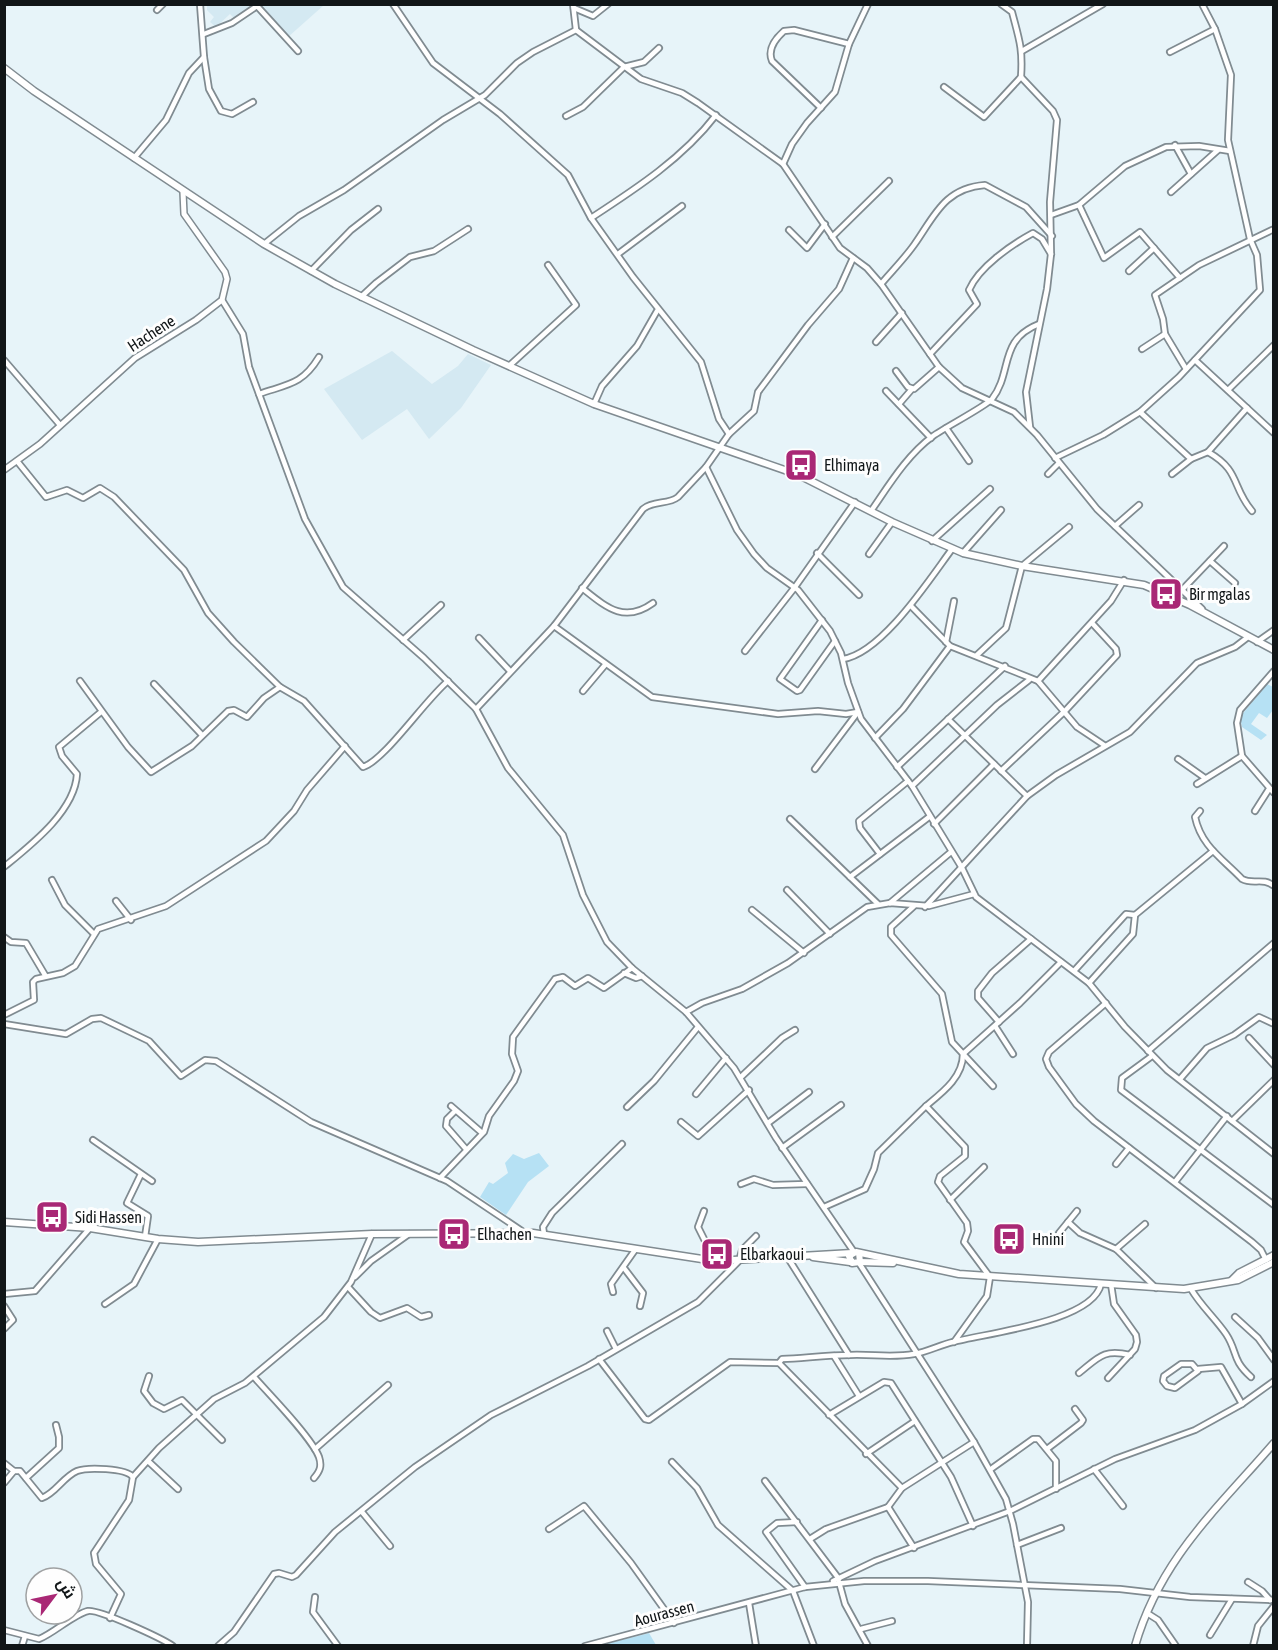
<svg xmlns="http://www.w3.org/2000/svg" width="1278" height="1650" viewBox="0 0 1278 1650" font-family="'Asap Condensed',Cairo,sans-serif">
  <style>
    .built { fill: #d4e9f2 }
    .green { fill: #b6e1f4 }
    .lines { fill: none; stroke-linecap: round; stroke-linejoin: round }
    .minor-casing { stroke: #808b91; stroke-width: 8 }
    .tertiary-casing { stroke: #808b91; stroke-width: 8 }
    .secondary-casing { stroke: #808b91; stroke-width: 9 }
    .minor { stroke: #fff; stroke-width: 4.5 }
    .tertiary { stroke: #fff; stroke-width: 5 }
    .secondary { stroke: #fff; stroke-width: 6 }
    .labels { text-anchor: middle; stroke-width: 6; stroke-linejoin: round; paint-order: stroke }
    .street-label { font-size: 16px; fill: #111618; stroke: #fefefe }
    .poi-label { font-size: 16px; fill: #111618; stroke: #fefefe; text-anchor: start }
  </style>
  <rect width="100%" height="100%" fill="#e7f4f9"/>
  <g class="built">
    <path d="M207,5H254L236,20L230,14L216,27L210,22L214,17L207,10Z"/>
    <path d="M257,5H324L288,37Z"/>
    <path d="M392,351L432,384L458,366L468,354L491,365L461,408L429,439L407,409L362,440L324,389Z"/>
  </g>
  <g class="green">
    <path d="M1267,684L1273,687V710L1267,718L1259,713L1251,724L1267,735L1261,740L1242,727L1240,717Z"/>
    <path d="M539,1153L549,1166L528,1182L506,1215L480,1197L489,1182L493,1184L508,1173L505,1163L513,1154L524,1159Z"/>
    <path d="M649,1633L656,1645H601L642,1635Z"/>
  </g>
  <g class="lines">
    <g class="minor-casing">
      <g id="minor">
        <path d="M393,4L433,63L500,114L568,175L591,218L633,277L701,362L719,419L729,434L706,467L678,497C668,505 654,500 643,509L554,626L476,709"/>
        <path d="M573,4L576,30"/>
        <path d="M1001,4L1012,12C1019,39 1023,48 1021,77L1053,111L1057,120L1050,202L1051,254L1047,289L1026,392L1030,427"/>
        <path d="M574,8L593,16L608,4"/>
        <path d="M157,10L163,4"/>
        <path d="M204,34L232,23L257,6L298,51"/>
        <path d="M1022,51L1103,4"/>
        <path d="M1170,52L1215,29"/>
        <path d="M204,57L209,89L221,111L232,114L253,102"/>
        <path d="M944,87L984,117L1021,77"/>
        <path d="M821,108L772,61C767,49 775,39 784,31L794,30L849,44"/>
        <path d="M566,116L583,107L624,67L644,62L659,48"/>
        <path d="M1175,145L1191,174"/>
        <path d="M134,158L166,120L189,73L204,57L200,4"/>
        <path d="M783,164L792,144L807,123L835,92L849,44L868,4"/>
        <path d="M1171,192L1218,150"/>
        <path d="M1079,205L1104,258L1140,232L1180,278"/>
        <path d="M1051,215L1079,205L1125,166L1166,147L1199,146L1230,151"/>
        <path d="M591,218C637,188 683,158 716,115"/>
        <path d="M789,230L807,248L825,224"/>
        <path d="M832,237L889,181"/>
        <path d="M264,244L299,216L344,190L443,120L485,95L517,63L533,52L576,30L641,79L682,93L698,103L783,164L840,248L867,268L881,284L939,367L962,388L1014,412L1037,435L1097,509L1202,609"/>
        <path d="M618,254L682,206"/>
        <path d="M311,271L351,230L378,209"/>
        <path d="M1129,271L1154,248"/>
        <path d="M881,284C892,271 904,259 914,245C934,217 944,188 985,185L1026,207L1052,236"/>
        <path d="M361,297L376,283L410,257L434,251L468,229"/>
        <path d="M222,300L243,334L249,367L305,519L343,587L424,658L476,709L508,768L563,835L583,895L607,942L632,968L686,1012L734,1068L776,1138L854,1252"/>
        <path d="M876,342L902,313"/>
        <path d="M1142,349L1165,334"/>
        <path d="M930,354L977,304L969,290C979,267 1011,245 1033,233L1042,239L1051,254"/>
        <path d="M4,360L60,425"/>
        <path d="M1195,360L1274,433"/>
        <path d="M509,366L576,305L548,265"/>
        <path d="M1186,369L1165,334L1163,319L1155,295L1199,265L1274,229"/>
        <path d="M896,371L908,387L914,389L939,367"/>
        <path d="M1228,390L1274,345"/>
        <path d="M886,391L931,438"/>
        <path d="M259,394C288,384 302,385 319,357"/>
        <path d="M594,404L602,386L637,346L657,311"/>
        <path d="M899,404L912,389"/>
        <path d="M1140,412L1191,459L1208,452L1247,408"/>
        <path d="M946,428L969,461"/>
        <path d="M729,434L754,411L758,392L808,325L839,289L853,258"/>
        <path d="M1208,452C1241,471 1231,486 1252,511"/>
        <path d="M1055,458L1103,435L1140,412L1179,377L1260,290L1257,255L1250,239L1228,140L1231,75L1215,29L1202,4"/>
        <path d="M17,461L46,497L67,490L83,498L100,488L114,497L184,570L208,613L234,642L280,687L304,701L363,767C385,760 425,700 448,681"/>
        <path d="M706,467L737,530L754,554L767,568L798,590L830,631L841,653L848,683L861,719L912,786L962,868L976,897L1089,983L1125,1027L1167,1070L1274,1154"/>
        <path d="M1048,474L1059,463"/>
        <path d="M1172,474L1191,459"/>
        <path d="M871,511C889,485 907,455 933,436C944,428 986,406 992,399C1013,372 998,340 1039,324"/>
        <path d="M1115,526L1139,505"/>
        <path d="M932,541L990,489"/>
        <path d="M817,553L859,595"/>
        <path d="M963,553L1001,510"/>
        <path d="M869,554L892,522"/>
        <path d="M1210,561L1235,583"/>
        <path d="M582,588C606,607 624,624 653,603"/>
        <path d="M1182,590L1224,546"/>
        <path d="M911,606L950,646L1038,681L1077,727L1104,745"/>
        <path d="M822,620L780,679L797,691L800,690L835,641"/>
        <path d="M554,626L652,697L778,714L818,711L846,714L858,712"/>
        <path d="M479,638L510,671"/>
        <path d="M403,640L441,605"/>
        <path d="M946,642L954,601"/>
        <path d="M1257,642L1274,630"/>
        <path d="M745,651L795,587L855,502"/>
        <path d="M977,655L1006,628L1022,566L1069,527"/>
        <path d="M843,659C882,653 929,580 952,549"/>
        <path d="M1274,671L1240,710L1237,723L1242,756L1274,793"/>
        <path d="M80,681L128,747L151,772L192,746L228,711L234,710L247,717L264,698L280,687"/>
        <path d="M1038,681L1111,601L1124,580"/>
        <path d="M154,684L202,735"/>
        <path d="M583,691L605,665"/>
        <path d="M948,719L1027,796"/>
        <path d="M875,738L903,709L950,646"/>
        <path d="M1178,759L1205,778"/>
        <path d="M897,767L1005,666"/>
        <path d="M815,769L858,712"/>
        <path d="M1001,771L1065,711L1117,655L1116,649L1092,623"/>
        <path d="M1197,784L1242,756"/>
        <path d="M912,786L997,705L1029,680"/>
        <path d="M1200,811L1195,817C1201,846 1223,859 1242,879C1253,885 1263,877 1274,886"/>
        <path d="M1255,811L1269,789"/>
        <path d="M790,819L878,904"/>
        <path d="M934,824L994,764"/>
        <path d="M880,854L860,828L859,821L908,781"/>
        <path d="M4,867C31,845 75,811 77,774L62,756L59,747L101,712"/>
        <path d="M850,877L929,817"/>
        <path d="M52,880L65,905L94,934"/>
        <path d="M787,890L830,934"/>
        <path d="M116,901L131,920"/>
        <path d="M890,903L951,852"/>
        <path d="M914,906L891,927V935L942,994L952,1042L993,1086"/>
        <path d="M925,907L1027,796L1056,775L1130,732L1197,663L1235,647L1248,637"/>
        <path d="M752,910L804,953"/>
        <path d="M4,937L11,942L26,943L45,975"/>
        <path d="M1074,971L1126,914L1135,915"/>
        <path d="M624,973L636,978L642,976"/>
        <path d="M1089,983L1133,934L1135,915L1213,851"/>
        <path d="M1106,1003L1049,1052L1046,1059L1049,1067L1076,1104L1094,1121L1252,1242L1261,1250L1266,1260"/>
        <path d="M686,1012L702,1003L742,989L788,963L867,907L890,903L929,906L974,894"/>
        <path d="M4,1015L34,1000L33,982L36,979L63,973L75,966L98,929L166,906L266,841L294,811L307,790L345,746"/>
        <path d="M999,1022L978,998V991L992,973L1031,939"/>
        <path d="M4,1024L66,1034L92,1019L101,1018L149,1041L181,1076L205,1060L216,1061L311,1122L447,1181L522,1231"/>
        <path d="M995,1026L1013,1054"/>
        <path d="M1249,1038L1274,1065"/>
        <path d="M1148,1051L1274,943"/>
        <path d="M1152,1056L1122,1078L1121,1090L1274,1205"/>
        <path d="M741,1077L782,1038L795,1030"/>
        <path d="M1180,1079L1207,1048L1234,1035L1259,1017L1274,1024"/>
        <path d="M696,1094L726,1058"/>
        <path d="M451,1106L481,1132"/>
        <path d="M627,1107L654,1081L698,1027"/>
        <path d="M455,1111L447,1119L446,1126L466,1149"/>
        <path d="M1232,1121L1274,1080"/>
        <path d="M681,1122L698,1136L749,1090"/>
        <path d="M768,1123L809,1092"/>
        <path d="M93,1140L152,1181"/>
        <path d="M782,1148L841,1105"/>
        <path d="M1116,1164L1129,1148"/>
        <path d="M141,1174L127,1203L148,1216L145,1237"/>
        <path d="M440,1178L484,1132L489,1116L514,1081L518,1071L512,1054L513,1037L555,979L563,977L575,986L588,978L604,988L632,968"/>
        <path d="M1175,1182L1227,1116"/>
        <path d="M741,1184L754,1179L773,1185L807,1184"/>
        <path d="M950,1200L984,1167"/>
        <path d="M824,1207L865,1189L874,1169L878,1153L926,1106"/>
        <path d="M704,1211L698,1227L715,1261"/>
        <path d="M1068,1222L1080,1233L1116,1249L1156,1288"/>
        <path d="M1059,1233L1077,1211"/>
        <path d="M544,1234L543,1227L552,1213L622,1144"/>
        <path d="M1116,1249L1145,1224"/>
        <path d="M788,1258L849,1355"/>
        <path d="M859,1263L974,1442L1006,1499L1013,1524L1028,1602L1027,1646"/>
        <path d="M624,1268L643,1293L640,1306"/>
        <path d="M355,1277L371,1261L409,1234"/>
        <path d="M348,1287L371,1312L380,1318L407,1308L421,1317L429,1315"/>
        <path d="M1191,1289C1201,1306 1215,1318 1226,1334C1238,1352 1231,1359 1251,1377"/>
        <path d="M613,1292L611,1284L635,1250"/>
        <path d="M4,1294L35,1291L90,1228"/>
        <path d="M105,1304L134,1284L158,1239"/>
        <path d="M4,1306L13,1320L4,1329"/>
        <path d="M1235,1317L1258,1338L1274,1360"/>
        <path d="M607,1331L616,1349"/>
        <path d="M954,1342L987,1296L990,1277L964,1242L968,1231L967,1223L938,1182L940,1176L965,1156V1147L926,1106C943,1092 963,1077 963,1054L1020,1003L1061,962"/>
        <path d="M834,1356L859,1396"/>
        <path d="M599,1359L645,1419L649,1420L730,1362L779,1363L782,1359C805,1358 827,1355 850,1355C872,1354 892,1358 914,1354C927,1352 940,1345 953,1342C986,1333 1093,1322 1101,1284"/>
        <path d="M779,1363L902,1488"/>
        <path d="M1181,1364H1192L1198,1371L1175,1388L1167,1386L1163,1381L1164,1376Z"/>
        <path d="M1198,1369L1221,1367L1242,1404"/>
        <path d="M1079,1373C1099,1357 1103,1349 1130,1355"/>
        <path d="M149,1376L144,1391L153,1403L164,1409L182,1400L222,1440"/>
        <path d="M254,1377C269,1394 312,1438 319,1457C322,1466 320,1471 314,1478"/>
        <path d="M1108,1378L1135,1349L1137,1342L1136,1335L1114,1304L1111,1284"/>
        <path d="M829,1415L884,1382L891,1383L951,1477L973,1526"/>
        <path d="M315,1449L388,1385"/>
        <path d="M1047,1449L1081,1423L1083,1420L1075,1409"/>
        <path d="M866,1454L915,1421"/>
        <path d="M148,1461L178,1489"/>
        <path d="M672,1462L697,1488L718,1525L793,1591L814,1646"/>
        <path d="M4,1463L14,1471"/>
        <path d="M991,1469L1033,1439H1038L1056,1461V1489"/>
        <path d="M1094,1469L1123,1506"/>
        <path d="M26,1478L59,1448V1437L56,1425"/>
        <path d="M765,1481L839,1579"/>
        <path d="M4,1483L14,1471H20L42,1498C56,1493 63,1477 77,1471C87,1467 126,1468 133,1477"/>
        <path d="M888,1507L914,1548"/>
        <path d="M362,1512L390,1546"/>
        <path d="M797,1522L777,1523L766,1532L805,1587"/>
        <path d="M549,1529L584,1506L631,1563L674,1623"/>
        <path d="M810,1539L826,1529L888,1507L902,1488L974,1442"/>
        <path d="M1017,1545L1061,1528"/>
        <path d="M833,1581L875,1561L1010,1511L1115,1459L1195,1430L1242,1404L1274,1381"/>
        <path d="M839,1582L845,1604L868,1646"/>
        <path d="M1248,1582L1262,1591L1270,1600"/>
        <path d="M315,1597L313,1612L338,1646"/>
        <path d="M749,1603L756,1646"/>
        <path d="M1147,1613L1158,1620L1176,1646"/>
        <path d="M110,1618L121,1594L96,1564L94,1553L129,1500L133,1477L159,1448L214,1399L245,1383L324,1317L351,1282L372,1234"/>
        <path d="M861,1629L892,1621"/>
        <path d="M4,1630L39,1639C54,1633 74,1614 88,1611C99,1609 161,1638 173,1646"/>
        <path d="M1210,1635L1232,1599"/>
        <path d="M22,1646L25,1636"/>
        <path d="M218,1646L234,1632L274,1574L279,1573L292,1577L296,1575L335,1532L415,1467L491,1415L588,1366L698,1302L739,1261L742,1250L756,1236"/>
        <path d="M585,1646L805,1587L864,1581H928L1120,1589L1190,1597L1274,1600"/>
        <path d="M1253,1646L1258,1626L1274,1606"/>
      </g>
    </g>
    <g class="tertiary-casing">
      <path id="tertiary" d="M4,470L40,444L135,358L196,320L222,300L227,279L225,272L184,214L183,192"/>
    </g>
    <g class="secondary-casing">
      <g id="secondary">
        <path d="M4,68L34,91L264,244L335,284L473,350L594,404L799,475L892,522L963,553L1022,566L1144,585L1190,605L1274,650"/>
        <path d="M4,1222L90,1228L158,1239L198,1242L372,1234L533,1233L715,1261L852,1253"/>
        <path d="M859,1253L860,1262L852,1263L849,1256L856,1252L959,1274L1184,1289L1238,1280L1274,1262"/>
        <path d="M813,1257L850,1262"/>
        <path d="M860,1262L893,1263"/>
        <path d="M1232,1280L1239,1273L1274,1255"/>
        <path d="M1135,1646C1160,1559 1217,1509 1274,1443"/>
      </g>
    </g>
    <use href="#minor" class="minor"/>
    <use href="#tertiary" class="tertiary"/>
    <use href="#secondary" class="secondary"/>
  </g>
  <defs>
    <g id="bus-square" transform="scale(1.725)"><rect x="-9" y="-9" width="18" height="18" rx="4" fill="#a92875" stroke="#fefefe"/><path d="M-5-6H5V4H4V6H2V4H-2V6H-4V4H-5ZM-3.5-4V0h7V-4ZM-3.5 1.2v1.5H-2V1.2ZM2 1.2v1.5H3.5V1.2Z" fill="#fff"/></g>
  </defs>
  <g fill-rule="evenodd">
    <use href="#bus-square" x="801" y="465"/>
    <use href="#bus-square" x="1166" y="594"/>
    <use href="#bus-square" x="52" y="1217"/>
    <use href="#bus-square" x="454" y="1234"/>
    <use href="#bus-square" x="1009" y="1239"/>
    <use href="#bus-square" x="717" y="1254"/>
  </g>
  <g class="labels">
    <g class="street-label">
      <text transform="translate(151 333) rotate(-33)" y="6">Hachene</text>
      <text transform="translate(664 1613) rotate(-15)" y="6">Aourassen</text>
    </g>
    <g class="poi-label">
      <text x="824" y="471">Elhimaya</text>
      <text x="1189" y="600">Bir mgalas</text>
      <text x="75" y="1223">Sidi Hassen</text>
      <text x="477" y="1240">Elhachen</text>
      <text x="1032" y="1245">Hnini</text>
      <text x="740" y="1260">Elbarkaoui</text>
    </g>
  </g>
  <rect width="1278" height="1650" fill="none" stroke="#111618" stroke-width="12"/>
  <g transform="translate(54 1596) rotate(58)"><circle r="28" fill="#fefefe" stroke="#9fa1a2" stroke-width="1.5"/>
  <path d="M0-4.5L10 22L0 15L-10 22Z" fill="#a92875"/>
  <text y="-9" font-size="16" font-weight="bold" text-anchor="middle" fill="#111618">ش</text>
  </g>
</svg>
